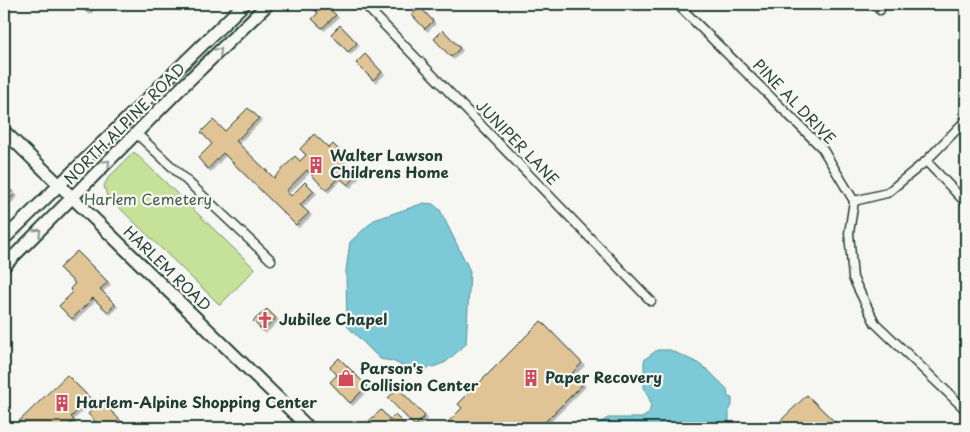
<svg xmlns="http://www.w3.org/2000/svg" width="970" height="432" viewBox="0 0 970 432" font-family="'Playpen Sans',sans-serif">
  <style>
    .green { fill: #c6e299; stroke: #729066 }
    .water { fill: #7bcad7; stroke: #569296 }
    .building { fill: #e0c495; stroke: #1f3d34; filter: url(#shadow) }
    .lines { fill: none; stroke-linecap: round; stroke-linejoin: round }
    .minor-casing { stroke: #1f3d34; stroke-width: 11 }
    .secondary-casing { stroke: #1f3d34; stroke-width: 15 }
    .minor { stroke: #f6f6f2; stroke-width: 8 }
    .secondary { stroke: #f6f6f2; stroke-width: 11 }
    .oneway { stroke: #8a9a93 }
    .labels { text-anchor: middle; stroke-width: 4.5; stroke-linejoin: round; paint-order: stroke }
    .street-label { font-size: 15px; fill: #1f3d34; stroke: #f6f6f2 }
    .poi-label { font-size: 15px; font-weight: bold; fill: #1f3d34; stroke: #f6f6f2; text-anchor: start }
    .park-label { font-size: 15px; fill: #405e48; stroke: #f6f6f2 }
  </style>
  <defs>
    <filter id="shadow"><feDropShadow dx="2.5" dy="2.5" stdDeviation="0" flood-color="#0004"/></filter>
  </defs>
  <rect width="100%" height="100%" fill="#f6f6f2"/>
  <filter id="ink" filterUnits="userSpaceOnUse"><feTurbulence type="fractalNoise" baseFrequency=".02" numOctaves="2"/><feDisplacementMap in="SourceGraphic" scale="10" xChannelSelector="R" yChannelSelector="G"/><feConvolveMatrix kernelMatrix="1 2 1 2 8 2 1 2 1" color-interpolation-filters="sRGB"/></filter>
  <g filter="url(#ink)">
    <path class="green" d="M134,152L255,269L220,305L107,196L104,186L108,178Z"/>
    <g class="water">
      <path d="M424,203L433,204L440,210L470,271L466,344L446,362L436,366L425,369L407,368L392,361L380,359L347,326L346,271L350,242L374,220Z"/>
      <path d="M657,350H670L696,362L709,371L727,389L728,397L732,398V406L729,409V428H591L608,418H642L648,414L650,410L651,403L644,388V362L645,359Z"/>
    </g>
    <g class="building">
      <path d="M78,4H95L87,12Z"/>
      <path d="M308,4H324L336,15L322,28L312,19L318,13Z"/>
      <path d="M420,7L433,21L425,29L412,15Z"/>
      <path d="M340,25L357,43L348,52L331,34Z"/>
      <path d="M443,30L460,48L451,57L434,39Z"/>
      <path d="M365,54L382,72L373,80L356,63Z"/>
      <path d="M248,108L259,118L236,141L274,178L295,156L300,161L306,155L300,149L314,134L329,148L333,144L338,149L335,153L357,175L348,185L339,177L326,190L307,170L286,191L291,196L305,182L314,191L300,205L309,213L296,225L223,153L208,169L198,158L212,144L201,132L213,120L225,131Z"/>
      <path d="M5,185L15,194L4,205V186Z"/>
      <path d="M77,251L108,282L100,289L115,304L108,312L93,298L72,319L59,306L73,292L70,289L75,283L59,268Z"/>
      <path d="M267,309L276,318L263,331L253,321Z"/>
      <path d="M541,321L582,363L572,373L583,384L539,428H442L462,408L458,404Z"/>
      <path d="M339,358L367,386L350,403L330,382L337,375L330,367Z"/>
      <path d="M67,375L97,405L101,401L128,428H102L88,414L95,407L89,400L71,417L74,420L66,428H12Z"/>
      <path d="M398,388L425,416L415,426L388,398Z"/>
      <path d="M807,395L841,428H773Z"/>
      <path d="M381,410L390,420L395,415L408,428H387L384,425L381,428H376L369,421Z"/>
    </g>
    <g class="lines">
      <g class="minor-casing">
        <g id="minor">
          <path d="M364,4L651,301"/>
          <path d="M677,4L822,148L854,201L849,233L853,278L875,323L966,410"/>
          <path d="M874,4L880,10"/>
          <path d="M136,133L271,260"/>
          <path d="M926,161L966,203"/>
          <path d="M854,201L887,193L926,161L966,120"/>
        </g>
      </g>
      <g class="secondary-casing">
        <g id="secondary">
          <path d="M4,131L309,428"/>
          <path d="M4,239L244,4"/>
          <path d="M4,266L184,85L268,4"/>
        </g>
      </g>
      <use href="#minor" class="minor"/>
      <use href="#secondary" class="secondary"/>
    </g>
    <defs><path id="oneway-chevron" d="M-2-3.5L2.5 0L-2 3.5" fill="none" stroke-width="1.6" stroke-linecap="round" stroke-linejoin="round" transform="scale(1.25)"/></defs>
    <g class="oneway">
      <use href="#oneway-chevron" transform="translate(219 51) rotate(-44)"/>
      <use href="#oneway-chevron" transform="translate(107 163) rotate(-45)"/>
      <use href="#oneway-chevron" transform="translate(38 232) rotate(-44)"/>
    </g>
  </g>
  <defs>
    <g id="building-bare" transform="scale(1.35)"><path d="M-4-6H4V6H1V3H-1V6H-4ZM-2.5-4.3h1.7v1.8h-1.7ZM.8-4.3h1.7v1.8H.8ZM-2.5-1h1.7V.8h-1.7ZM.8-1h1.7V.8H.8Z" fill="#d1495b" stroke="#f6f6f2" stroke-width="2.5" paint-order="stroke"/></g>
    <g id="church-bare" transform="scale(1.35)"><path d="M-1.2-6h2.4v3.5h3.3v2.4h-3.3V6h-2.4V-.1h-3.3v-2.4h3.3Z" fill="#d1495b" stroke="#f6f6f2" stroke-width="2.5" paint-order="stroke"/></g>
    <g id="shop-bare" transform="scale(1.35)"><path d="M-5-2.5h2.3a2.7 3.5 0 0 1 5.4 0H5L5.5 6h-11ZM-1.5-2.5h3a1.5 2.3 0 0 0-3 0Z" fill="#d1495b" stroke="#f6f6f2" stroke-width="2.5" paint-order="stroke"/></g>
  </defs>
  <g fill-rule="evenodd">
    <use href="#building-bare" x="316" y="165"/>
    <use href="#church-bare" x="265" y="320"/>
    <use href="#shop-bare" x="346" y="378"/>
    <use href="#building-bare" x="531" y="378"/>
    <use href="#building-bare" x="62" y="403"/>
  </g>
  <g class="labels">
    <g class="street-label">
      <text transform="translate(794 102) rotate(46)" y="5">PINE AL DRIVE</text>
      <text transform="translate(125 124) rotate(-45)" y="5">NORTH ALPINE ROAD</text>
      <text transform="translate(517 143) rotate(46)" y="5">JUNIPER LANE</text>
      <text transform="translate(167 269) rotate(44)" y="5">HARLEM ROAD</text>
    </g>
    <g class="poi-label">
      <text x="330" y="161">Walter Lawson<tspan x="330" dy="17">Childrens Home</tspan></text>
      <text x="279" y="325">Jubilee Chapel</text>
      <text x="360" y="374">Parson's<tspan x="360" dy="17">Collision Center</tspan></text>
      <text x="545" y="383">Paper Recovery</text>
      <text x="76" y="408">Harlem-Alpine Shopping Center</text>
    </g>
    <g class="park-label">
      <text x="148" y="205">Harlem Cemetery</text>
    </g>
  </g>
  <rect width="970" height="432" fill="none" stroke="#f6f6f2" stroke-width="20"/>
  <rect x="10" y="10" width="950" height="412" fill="none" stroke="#1f3d34" stroke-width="2" filter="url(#ink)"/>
</svg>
